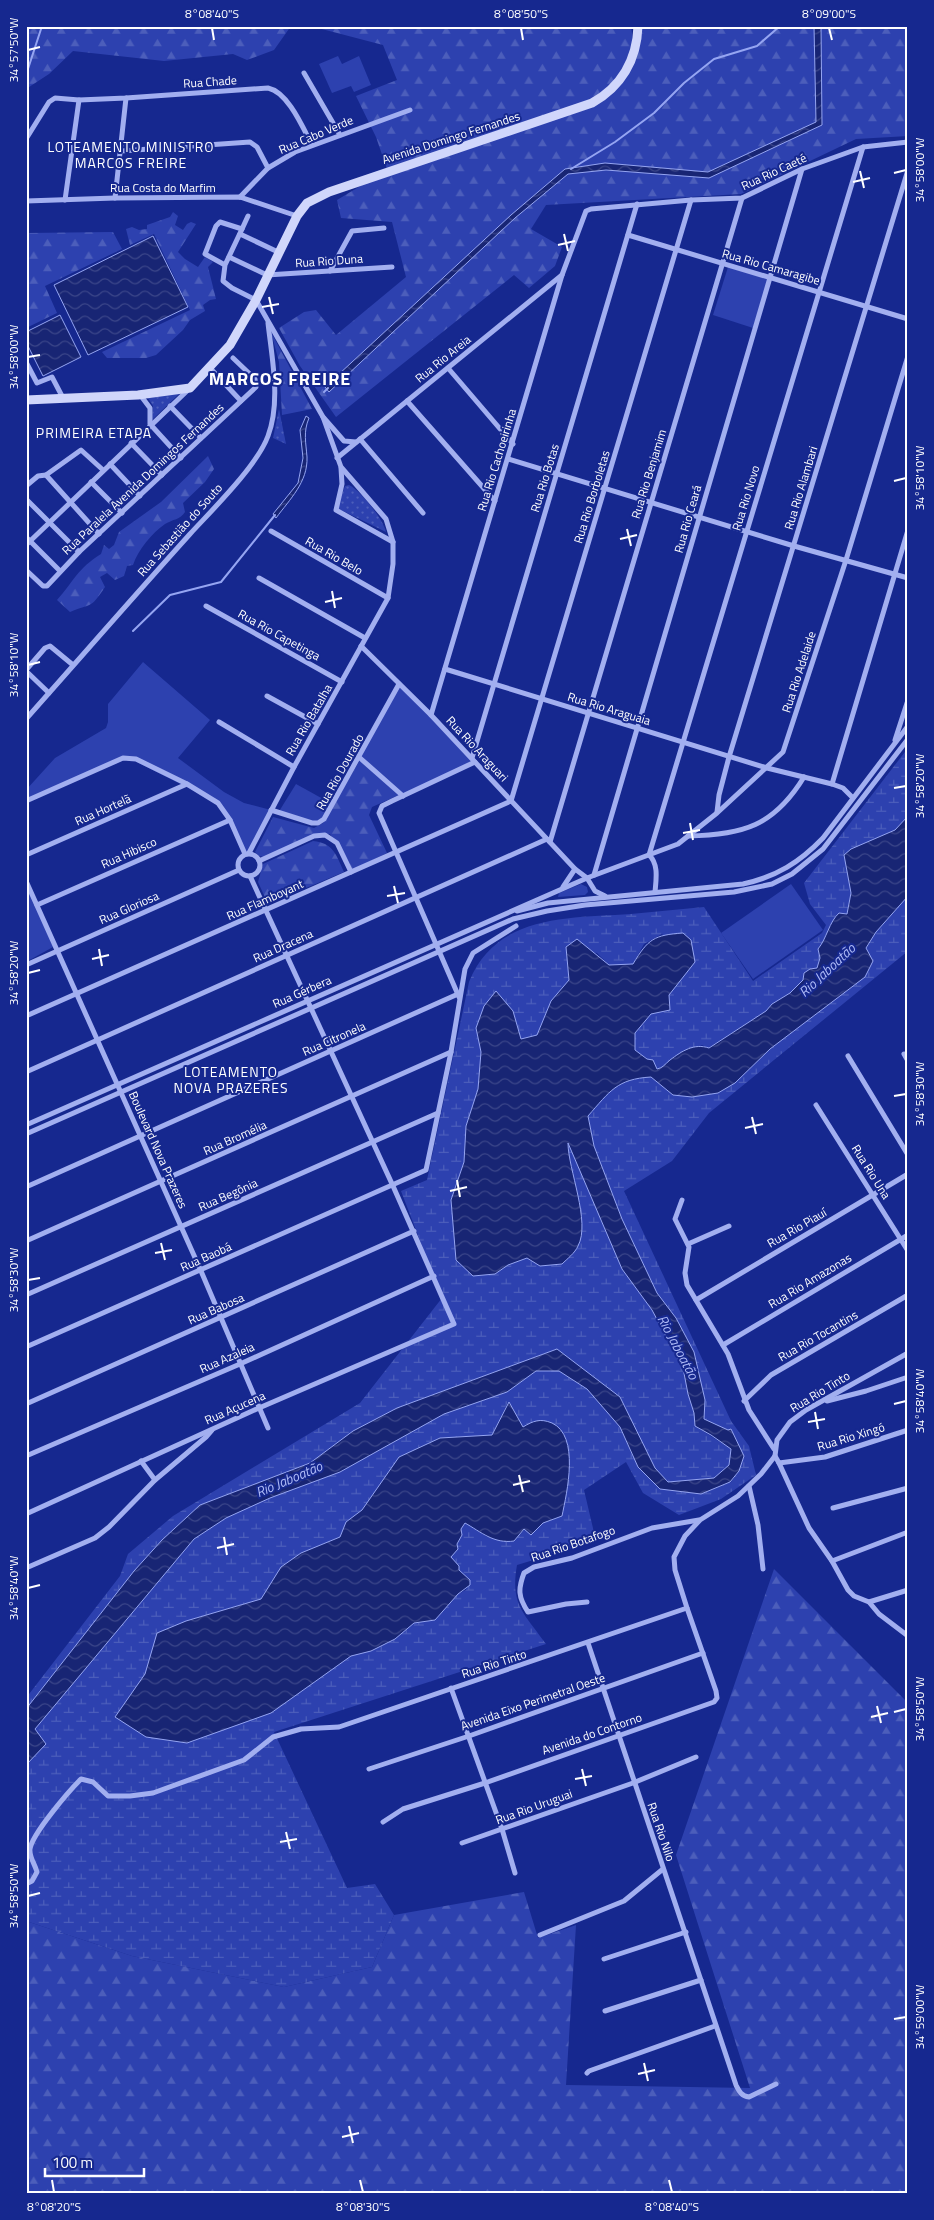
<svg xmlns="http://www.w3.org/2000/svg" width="934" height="2220" viewBox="0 0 934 2220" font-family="'Titillium Web',sans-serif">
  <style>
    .grass { fill: #2d41af }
    .forest { fill: url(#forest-firs) }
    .wetland { fill: url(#wetland-marsh); fill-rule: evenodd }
    .park { fill: url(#park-dots) }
    .water { fill: url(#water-waves); stroke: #95a5f2 }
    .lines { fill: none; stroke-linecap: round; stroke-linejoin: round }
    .stream { stroke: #95a5f2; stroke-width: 2 }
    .minor { stroke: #a2aff0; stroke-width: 5 }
    .secondary { stroke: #d0d6fb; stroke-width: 9 }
    .ticks { fill: none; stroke: #fff; stroke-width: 2 }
    .labels { text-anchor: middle; stroke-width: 4; stroke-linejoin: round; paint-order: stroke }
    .street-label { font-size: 12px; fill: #fff; stroke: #16288f }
    .neighbourhood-label { font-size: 14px; letter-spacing: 1px; fill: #fff; stroke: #16288f }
    .water-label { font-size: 14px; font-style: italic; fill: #aebaf7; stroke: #16288f }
    .district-label { font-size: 18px; font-weight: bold; letter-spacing: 1px; fill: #fff; stroke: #16288f }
    .neatline { fill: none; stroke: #fff; stroke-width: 2 }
    .ticks-label { font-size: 12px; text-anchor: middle; fill: #fff }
  </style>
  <defs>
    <pattern id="forest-firs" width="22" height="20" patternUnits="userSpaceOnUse" patternTransform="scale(1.25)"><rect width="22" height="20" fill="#2d41af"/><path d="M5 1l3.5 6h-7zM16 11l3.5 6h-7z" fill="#4c5ebb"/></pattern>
    <pattern id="wetland-marsh" width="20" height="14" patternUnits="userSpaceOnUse" patternTransform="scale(1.25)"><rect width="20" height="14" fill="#2d41af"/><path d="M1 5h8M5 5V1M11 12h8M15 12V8" fill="none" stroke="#4c5ebb"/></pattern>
    <pattern id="park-dots" width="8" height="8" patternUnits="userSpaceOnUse" patternTransform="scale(1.25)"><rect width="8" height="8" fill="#2d41af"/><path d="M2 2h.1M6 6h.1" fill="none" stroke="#4c5ebb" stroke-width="1.8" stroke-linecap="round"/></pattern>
    <pattern id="water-waves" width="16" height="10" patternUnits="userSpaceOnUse" patternTransform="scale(1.25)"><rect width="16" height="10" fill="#182574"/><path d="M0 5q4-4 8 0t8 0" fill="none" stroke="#3b4689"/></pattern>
  </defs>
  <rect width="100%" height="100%" fill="#16288f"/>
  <g class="grass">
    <path d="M338,56L342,64L359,56L371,85L354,92L351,86L332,93L319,64Z"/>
    <path d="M728,267L768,279L753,328L713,315Z"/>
    <path d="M143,662L210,720L178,758L224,792L244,803L271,810L249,853L245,854L218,803L129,758L26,801V790L55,758L106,728L108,722V704Z"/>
    <path d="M399,684L475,762L403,796L360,758Z"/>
    <path d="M296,784L334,805L318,823L278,813Z"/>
    <path d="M26,881L53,947L26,962Z"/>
    <path d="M581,884L587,887L588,892L585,895L558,897L559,893Z"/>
    <path d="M791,884L823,930L753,979L721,933Z"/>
  </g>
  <g class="forest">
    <path d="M26,26H291L274,50L247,60L233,54L164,61L73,51L49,74L26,89Z"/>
    <path d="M304,26H631L634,48L638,26H908V136L856,139L741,194L546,205L531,229L562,247L555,266L529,288L514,275L336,417L300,366L279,328L304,312L316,310L336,335L406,277L392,222L341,218L337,200L377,176L388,172L376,137L356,96L397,80L383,45L318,28Z"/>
    <path d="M173,212L178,216L175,225L183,230L187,224L191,222L196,224L178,252L185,259L198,267L205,257L213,262L208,267L216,299L210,300L203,305L205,311L190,320L183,330L156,355L146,358H107L102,352L190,310L154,234L130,245L126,229L132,227L139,230L147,229V225L170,217Z"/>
    <path d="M113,232L122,249L45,286L57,313L26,328V233Z"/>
    <path d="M271,332L312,409L282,415L279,362Z"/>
    <path d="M208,456L214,469L205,482L183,503L185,512C180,520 173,519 165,524C152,533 138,550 133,565L127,566L124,576L115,580L107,573L100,577L105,587C90,610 91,603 70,612L57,600C74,581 77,569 101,554L104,545L109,549L114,545L119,532L161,502Z"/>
    <path d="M360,760L399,795L372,807L369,815L387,853L352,870L330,834H315L264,857L259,856L255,852L273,817L314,828L323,823Z"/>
    <path d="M313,841C334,843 336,855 344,872L268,904L258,882L263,864Z"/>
    <path d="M774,1569L908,1703V2194H26V1921L132,1956L284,1987L372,1967L394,1915L524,1892L538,1938L576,1925L566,2085L750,2088L676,1855Z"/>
  </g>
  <g class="wetland">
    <path d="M908,748V816L895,830L863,845L849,877L851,893L847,914L839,913C829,922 827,938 818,949L820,958L817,968L810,969L804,973L803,980L790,993L772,1004L766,1011L708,1048L702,1045L670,1060L662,1068L656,1069L653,1063L635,1050V1033L695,962L662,934L644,944L633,964L609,965L597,953L566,948L569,980L551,1001L537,1035L521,1039L513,1011L476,1028L481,1052L478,1089L466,1126L464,1162L451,1200L455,1236L495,1274L508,1265L527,1258L540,1266L562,1264L578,1246L567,1140L622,1269L652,1310L683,1368L688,1394L694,1413L695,1426L731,1449L729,1465L714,1478L668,1482L655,1469L620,1397L557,1349L397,1408L353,1431L310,1463L200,1505L162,1540L134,1571L26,1709V1698L120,1576L128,1554L173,1516L360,1403L442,1298L401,1191L427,1180L469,982C496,914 570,918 631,914C655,912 680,909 704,907L753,981L822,933L826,925L810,904L804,883Z"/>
    <path d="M908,896V951L709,1113L672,1161L624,1191L731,1421L749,1446L756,1475L721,1499L679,1515L643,1493L626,1462L584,1490L596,1541L517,1565C510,1605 524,1613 546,1644L274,1732L347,1888L375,1884L394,1915L372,1967L284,1987L132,1956L26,1921V1765L46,1744L35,1729L194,1539L226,1518L270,1497L340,1472L444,1414L507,1392L536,1371H559L587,1389L620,1427L632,1455L660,1489L701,1494L731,1482L739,1471L728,1430L704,1419L705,1400L676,1318L657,1293L622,1219L594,1146L588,1116C610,1091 616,1079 651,1077L673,1095L735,1083L770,1049L865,977L866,949L876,932ZM508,1402L523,1427L569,1460L562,1516L543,1523L531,1535L525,1529L514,1541L487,1537L465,1522L461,1529L462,1535L451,1557L459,1566L458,1570L470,1580L466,1590L458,1594L435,1620L414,1623L395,1639L371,1651L351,1656L271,1713L115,1717L186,1621L261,1599L281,1567L301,1553L340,1537L346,1522L362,1510L399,1457L440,1438L492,1435Z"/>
  </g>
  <g class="park">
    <path d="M179,393V394L152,420L153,406L148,398Z"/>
    <path d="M279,409L286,444L273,438Z"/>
    <path d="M349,485C361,491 383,519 386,532L337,508L345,486Z"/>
  </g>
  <g class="water">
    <path d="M814,26H821L822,125L709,178L606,170L568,174L515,218L329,392L325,387L511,215L565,169L605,163L708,172L816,122Z"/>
    <path d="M153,236L188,307L88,355L54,285Z"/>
    <path d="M60,315L81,357L43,376L26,342V332Z"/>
    <path d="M306,416L309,418C303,432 306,443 307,457C308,482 290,499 276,518L273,514L298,483L303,458L300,430Z"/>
    <path d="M908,816V896L876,932L866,948L873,961L865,977L770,1049L735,1083L718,1093L692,1097L673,1095L651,1077C617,1079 610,1091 588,1116L594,1146L622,1219L657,1293L676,1318L694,1352L705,1400L704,1419L728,1430L731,1429L744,1456L739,1471L730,1482L701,1494L660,1489L638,1467L620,1427L587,1389L559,1371H536L507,1392L444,1414L340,1472L270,1498L226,1518L194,1539L35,1729L46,1744L26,1765V1709L134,1571L162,1540L200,1505L310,1463L353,1431L397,1408L557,1349L620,1397L655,1468L668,1482L714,1478L729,1465L731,1449L711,1435L695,1426L694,1413L688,1394L683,1368L652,1310L622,1269L568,1143C568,1169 591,1222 578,1246C575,1253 567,1259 562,1264L540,1266L527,1258L508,1265L495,1274L473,1276L456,1260L451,1200L464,1162L466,1126L478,1089L481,1052L476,1028L484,1006L496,991L513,1011L521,1039L537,1035L551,1001L569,980L566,947L577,939L609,965L633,964C648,939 654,935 683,933L691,940L695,962L669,995L670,1010L651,1014L635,1033V1050L647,1059L653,1060L657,1069C663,1068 665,1064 670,1060C682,1051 694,1043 709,1048L766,1011L772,1004L790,993L803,980L804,973L810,969L817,968L820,958L818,949C827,938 829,922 839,913L847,914L851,893L844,855L851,849L895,830Z"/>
    <path d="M509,1402L523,1427C533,1421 540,1418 552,1423C580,1436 567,1492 562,1516L543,1523L531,1535L524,1529L514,1541C494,1544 481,1532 465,1523L461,1529L462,1535L457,1544L458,1549L451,1557L459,1566V1570L470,1580V1585L458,1594L435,1620L414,1623L395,1639L371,1651L351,1656L271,1713L187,1743L146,1737L115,1717L145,1674L157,1633L186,1621L261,1599L281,1567L301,1553L340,1537L346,1522L362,1510L399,1457L440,1438L492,1435Z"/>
  </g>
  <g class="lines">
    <g class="stream">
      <path d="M26,75L42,26"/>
      <path d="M571,169L615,142L654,113L684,83L714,59L757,46L780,26"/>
      <path d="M324,392L328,388"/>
      <path d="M133,631L170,595L221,582L275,515"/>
    </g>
    <g class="minor">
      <path d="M304,73L340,135"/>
      <path d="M26,139L49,102L55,98L79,100L126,98L268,88C288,92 303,128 312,145"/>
      <path d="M121,151L250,142L257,147L268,168"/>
      <path d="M240,197L268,168L295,152L410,110"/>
      <path d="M115,198L126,98"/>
      <path d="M65,200L79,100"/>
      <path d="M26,201L115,198L240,197L297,216"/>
      <path d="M242,229L248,216"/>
      <path d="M240,234L278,252"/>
      <path d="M628,235L908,319"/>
      <path d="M229,257L267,275L392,267"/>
      <path d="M225,265L205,254L216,226L220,222L242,229L225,265L223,281L232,288L256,300L323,417L344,441L356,442"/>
      <path d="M330,271L352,231L384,228"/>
      <path d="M26,362L37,383L52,377L63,398"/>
      <path d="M210,368L241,401"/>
      <path d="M448,368L513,444"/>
      <path d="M141,396L150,408V424L181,458"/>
      <path d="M407,401L495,501"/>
      <path d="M170,406L201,438"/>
      <path d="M360,439L423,513"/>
      <path d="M131,443L162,475"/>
      <path d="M337,458L562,275"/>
      <path d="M508,459L794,546L908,578"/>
      <path d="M110,464L140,496"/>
      <path d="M341,468L342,484L336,510L393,542"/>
      <path d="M46,475L81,450L103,470"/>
      <path d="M91,482L122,513"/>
      <path d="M26,486L38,476L46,475L99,534"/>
      <path d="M26,499L79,552"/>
      <path d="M271,531L388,598"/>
      <path d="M26,537L60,571"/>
      <path d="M26,545L188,390"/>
      <path d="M26,570L43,586H47L79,552L256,387L255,379L233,358"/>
      <path d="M259,578L365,638"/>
      <path d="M206,606L342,682"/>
      <path d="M361,646L431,715L575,869L587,878L678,844L717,813L783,752L846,560L908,356"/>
      <path d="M445,669L767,768L832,784L908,530"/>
      <path d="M26,670L45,648L50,646L73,665"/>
      <path d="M26,671L49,693"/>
      <path d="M267,696L318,724"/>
      <path d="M431,715L562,275L586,211L591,209L691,200L742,198L802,169L863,147L908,142"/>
      <path d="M26,719C81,657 135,595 190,534C212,510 257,466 268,436C281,401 272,359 268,323"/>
      <path d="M219,722L294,767"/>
      <path d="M895,740L908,700"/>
      <path d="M360,758L403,796"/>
      <path d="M472,758L637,204"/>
      <path d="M832,784L843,788L853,798"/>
      <path d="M26,801L123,758L136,759L187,784L218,803L230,820L245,854"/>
      <path d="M271,810L312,823H318L324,819L399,684"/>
      <path d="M717,812L719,795L729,757L908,170"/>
      <path d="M688,836C743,835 774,826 804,777"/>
      <path d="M550,842L742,198"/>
      <path d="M249,853L294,767L388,598L393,564V542L386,519L341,467L323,417"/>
      <circle cx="249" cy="865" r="11"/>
      <path d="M26,855L187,784"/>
      <path d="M259,861L314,836L325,835L337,843L351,872"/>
      <path d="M594,875L802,169"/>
      <path d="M26,881L201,1271L268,1428"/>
      <path d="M563,887L575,869"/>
      <path d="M655,892C656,880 659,864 649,855L863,147"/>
      <path d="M37,905L230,820"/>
      <path d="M517,911L548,903L743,884C776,877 800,862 823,838L908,726"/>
      <path d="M26,965L239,870"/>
      <path d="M459,997L379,813L382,806L392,801L475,762"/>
      <path d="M26,1016L511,801L691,200"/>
      <path d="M904,1054L908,1061"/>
      <path d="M848,1056L908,1155"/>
      <path d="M26,1072L547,839"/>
      <path d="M816,1105L908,1251"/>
      <path d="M26,1125L587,878L595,891L605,896"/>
      <path d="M26,1134L513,919L547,911L585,905L734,892L772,884L792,874L823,849L908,739"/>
      <path d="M26,1187L458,994"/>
      <path d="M682,1200L675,1219L689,1247L685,1273L687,1285L728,1354L749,1410L774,1449"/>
      <path d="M26,1241L451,1052"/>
      <path d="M688,1244L729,1226"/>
      <path d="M26,1295L438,1113"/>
      <path d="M696,1300L908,1174"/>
      <path d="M723,1345L908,1235"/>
      <path d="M26,1347L426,1170L451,1052L465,969L473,953L516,926"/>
      <path d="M744,1401L771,1375L908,1295"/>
      <path d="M827,1401L866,1391L908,1377"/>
      <path d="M26,1404L414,1231"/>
      <path d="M26,1456L240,1364L434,1276"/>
      <path d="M775,1456L779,1463L825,1457L908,1430"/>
      <path d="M141,1461L155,1480"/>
      <path d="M779,1463L809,1528L832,1561L848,1590L854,1596L869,1602L879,1614L908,1636"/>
      <path d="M749,1486L758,1525L763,1569"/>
      <path d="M833,1508L908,1488"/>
      <path d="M26,1514L259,1408L454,1324L393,1186L250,876"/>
      <path d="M832,1561L908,1532"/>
      <path d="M26,1568L95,1538L109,1527L155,1480L206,1437L212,1430"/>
      <path d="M587,1602L566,1604L528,1612C518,1597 518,1589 524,1573L534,1567L572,1558L652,1528L699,1520"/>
      <path d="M869,1602L908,1590"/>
      <path d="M588,1643L736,2085C739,2091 741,2096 749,2097L776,2084"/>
      <path d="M451,1688L502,1829L515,1873"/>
      <path d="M369,1769L469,1736L703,1653"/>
      <path d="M383,1822L403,1809L485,1783L714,1702L717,1698L716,1691L687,1608"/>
      <path d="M462,1843L633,1783L696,1757"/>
      <path d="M26,1884L32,1881L37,1872C35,1864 29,1857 30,1849C32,1834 69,1791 81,1779L93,1782L108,1796H130L153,1793L244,1760L273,1737L301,1729L339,1727L687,1608L675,1570L674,1557L685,1536L700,1520L738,1496L761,1474L775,1456L777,1440L790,1422L806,1410L908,1353"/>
      <path d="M540,1935L624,1901L663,1869"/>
      <path d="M604,1959L686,1932"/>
      <path d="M605,2011L701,1980"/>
      <path d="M587,2073L589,2071L715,2026"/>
    </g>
    <path class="secondary" d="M26,400L138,395L190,388L230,345L256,300L297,216L307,203L329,192L592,103C621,87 637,60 638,26"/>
  </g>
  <path class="ticks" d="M212,28L214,40M521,28L523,40M829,28L832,40M28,50L40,47M860,171L864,188M894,173L906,170M853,182L870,178M564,234L568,251M558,245L575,241M269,297L273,314M262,307L279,304M28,357L40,355M894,481L906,478M627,529L631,546M620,539L637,535M332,591L335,608M325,602L342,598M28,665L40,662M894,788L906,786M690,823L693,840M683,833L700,830M394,886L398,903M387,896L405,893M99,949L102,966M92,959L109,955M28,973L40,970M894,1096L906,1094M752,1117L756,1134M745,1128L763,1124M457,1180L460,1197M450,1191L467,1187M161,1243L165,1260M155,1253L172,1250M28,1280L40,1278M894,1404L906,1401M815,1412L818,1429M808,1422L825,1419M519,1475L523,1492M513,1485L530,1481M224,1537L227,1555M217,1548L234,1544M28,1588L40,1585M877,1706L881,1723M894,1712L906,1709M871,1717L888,1713M582,1769L586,1786M575,1779L592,1776M286,1832L290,1849M280,1842L297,1839M28,1896L40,1893M894,2019L906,2017M644,2063L648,2081M638,2074L655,2070M349,2126L353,2143M342,2137L359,2133M52,2180L54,2192M360,2180L363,2192M669,2180L672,2192"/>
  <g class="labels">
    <g class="street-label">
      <text transform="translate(210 82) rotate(-4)" y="4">Rua Chade</text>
      <text transform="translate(316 135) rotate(-23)" y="4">Rua Cabo Verde</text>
      <text transform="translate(451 138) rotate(-18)" y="4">Avenida Domingo Fernandes</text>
      <text transform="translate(774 172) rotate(-25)" y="4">Rua Rio Caeté</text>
      <text x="163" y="192">Rua Costa do Marfim</text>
      <text transform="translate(329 261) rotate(-4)" y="4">Rua Rio Duna</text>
      <text transform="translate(771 267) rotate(16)" y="4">Rua Rio Camaragibe</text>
      <text transform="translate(443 359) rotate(-39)" y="4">Rua Rio Areia</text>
      <text transform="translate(497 460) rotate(-73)" y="4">Rua Rio Cachoeirinha</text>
      <text transform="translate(649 474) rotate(-73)" y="4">Rua Rio Benjamim</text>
      <text transform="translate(545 478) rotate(-73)" y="4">Rua Rio Botas</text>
      <text transform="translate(143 479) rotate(-43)" y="4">Rua Paralela Avenida Domingos Fernandes</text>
      <text transform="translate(801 488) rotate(-73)" y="4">Rua Rio Alambari</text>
      <text transform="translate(592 497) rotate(-73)" y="4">Rua Rio Borboletas</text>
      <text transform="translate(746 498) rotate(-73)" y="4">Rua Rio Novo</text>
      <text transform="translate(688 519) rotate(-74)" y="4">Rua Rio Ceará</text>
      <text transform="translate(180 530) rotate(-48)" y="4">Rua Sebastião do Souto</text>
      <text transform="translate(334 556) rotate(30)" y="4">Rua Rio Belo</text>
      <text transform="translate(279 635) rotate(29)" y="4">Rua Rio Capetinga</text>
      <text transform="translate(799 672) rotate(-72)" y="4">Rua Rio Adelaide</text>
      <text transform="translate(609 709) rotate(17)" y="4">Rua Rio Araguaia</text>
      <text transform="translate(309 720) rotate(-60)" y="4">Rua Rio Batalha</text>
      <text transform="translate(477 749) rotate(47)" y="4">Rua Rio Araguari</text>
      <text transform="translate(340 772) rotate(-61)" y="4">Rua Rio Dourado</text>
      <text transform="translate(103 810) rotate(-24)" y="4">Rua Hortelã</text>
      <text transform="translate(129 853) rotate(-24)" y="4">Rua Hibisco</text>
      <text transform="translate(265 900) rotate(-24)" y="4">Rua Flamboyant</text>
      <text transform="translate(129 908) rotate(-24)" y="4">Rua Gloriosa</text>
      <text transform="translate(283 946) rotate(-24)" y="4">Rua Dracena</text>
      <text transform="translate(302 992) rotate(-24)" y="4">Rua Gérbera</text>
      <text transform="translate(334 1039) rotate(-24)" y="4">Rua Citronela</text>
      <text transform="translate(235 1138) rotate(-24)" y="4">Rua Bromélia</text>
      <text transform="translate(158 1150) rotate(66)" y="4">Boulevard Nova Prazeres</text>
      <text transform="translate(871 1172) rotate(58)" y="4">Rua Rio Una</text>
      <text transform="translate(228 1195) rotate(-24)" y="4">Rua Begônia</text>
      <text transform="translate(797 1228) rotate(-30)" y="4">Rua Rio Piauí</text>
      <text transform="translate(206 1257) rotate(-24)" y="4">Rua Baobá</text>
      <text transform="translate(810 1281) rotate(-31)" y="4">Rua Rio Amazonas</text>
      <text transform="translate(216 1309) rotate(-24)" y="4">Rua Babosa</text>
      <text transform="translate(818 1336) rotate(-30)" y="4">Rua Rio Tocantins</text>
      <text transform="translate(227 1358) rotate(-24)" y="4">Rua Azaleia</text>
      <text transform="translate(820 1392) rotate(-31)" y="4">Rua Rio Tinto</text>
      <text transform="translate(235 1408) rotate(-24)" y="4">Rua Açucena</text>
      <text transform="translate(851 1437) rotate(-17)" y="4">Rua Rio Xingó</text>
      <text transform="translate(573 1544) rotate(-19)" y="4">Rua Rio Botafogo</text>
      <text transform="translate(494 1664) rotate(-18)" y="4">Rua Rio Tinto</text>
      <text transform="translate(533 1702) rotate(-19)" y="4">Avenida Eixo Perimetral Oeste</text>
      <text transform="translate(592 1734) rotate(-19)" y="4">Avenida do Contorno</text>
      <text transform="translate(534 1807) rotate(-20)" y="4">Rua Rio Uruguai</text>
      <text transform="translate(661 1832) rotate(71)" y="4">Rua Rio Nilo</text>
    </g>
    <g class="neighbourhood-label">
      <text x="131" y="152">LOTEAMENTO MINISTRO<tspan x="131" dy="16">MARCOS FREIRE</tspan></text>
      <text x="94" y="438">PRIMEIRA ETAPA</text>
      <text x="231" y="1077">LOTEAMENTO<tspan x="231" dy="16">NOVA PRAZERES</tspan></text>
    </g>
    <g class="water-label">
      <text transform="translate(827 970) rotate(-43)" y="5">Rio Jaboatão</text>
      <text transform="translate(678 1347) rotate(62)" y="5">Rio Jaboatão</text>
      <text transform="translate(289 1479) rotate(-23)" y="5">Rio Jaboatão</text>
    </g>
    <g class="district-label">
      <text x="280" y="385">MARCOS FREIRE</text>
    </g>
  </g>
  <rect width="934" height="2220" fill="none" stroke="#16288f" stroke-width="55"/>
  <path d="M45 2168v8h99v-8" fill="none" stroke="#ffffff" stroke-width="2.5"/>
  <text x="52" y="2168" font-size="15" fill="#ffffff" stroke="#16288f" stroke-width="4" paint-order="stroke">100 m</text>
  <rect x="28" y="28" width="878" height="2164" class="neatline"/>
  <g class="ticks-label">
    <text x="212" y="18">8°08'40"S</text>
    <text x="521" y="18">8°08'50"S</text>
    <text x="829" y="18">8°09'00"S</text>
    <text transform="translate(14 50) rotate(-90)" y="4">34°57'50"W</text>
    <text transform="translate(920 170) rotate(-90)" y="4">34°58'00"W</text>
    <text transform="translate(14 357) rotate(-90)" y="4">34°58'00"W</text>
    <text transform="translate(920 478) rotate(-90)" y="4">34°58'10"W</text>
    <text transform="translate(14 665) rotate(-90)" y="4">34°58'10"W</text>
    <text transform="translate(920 786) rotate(-90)" y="4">34°58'20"W</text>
    <text transform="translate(14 973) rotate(-90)" y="4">34°58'20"W</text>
    <text transform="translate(920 1094) rotate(-90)" y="4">34°58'30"W</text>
    <text transform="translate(14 1280) rotate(-90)" y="4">34°58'30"W</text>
    <text transform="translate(920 1401) rotate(-90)" y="4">34°58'40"W</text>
    <text transform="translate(14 1588) rotate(-90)" y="4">34°58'40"W</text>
    <text transform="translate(920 1709) rotate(-90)" y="4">34°58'50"W</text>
    <text transform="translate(14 1896) rotate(-90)" y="4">34°58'50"W</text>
    <text transform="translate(920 2017) rotate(-90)" y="4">34°59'00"W</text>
    <text x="54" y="2211">8°08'20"S</text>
    <text x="363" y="2211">8°08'30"S</text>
    <text x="672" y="2211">8°08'40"S</text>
  </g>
</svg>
